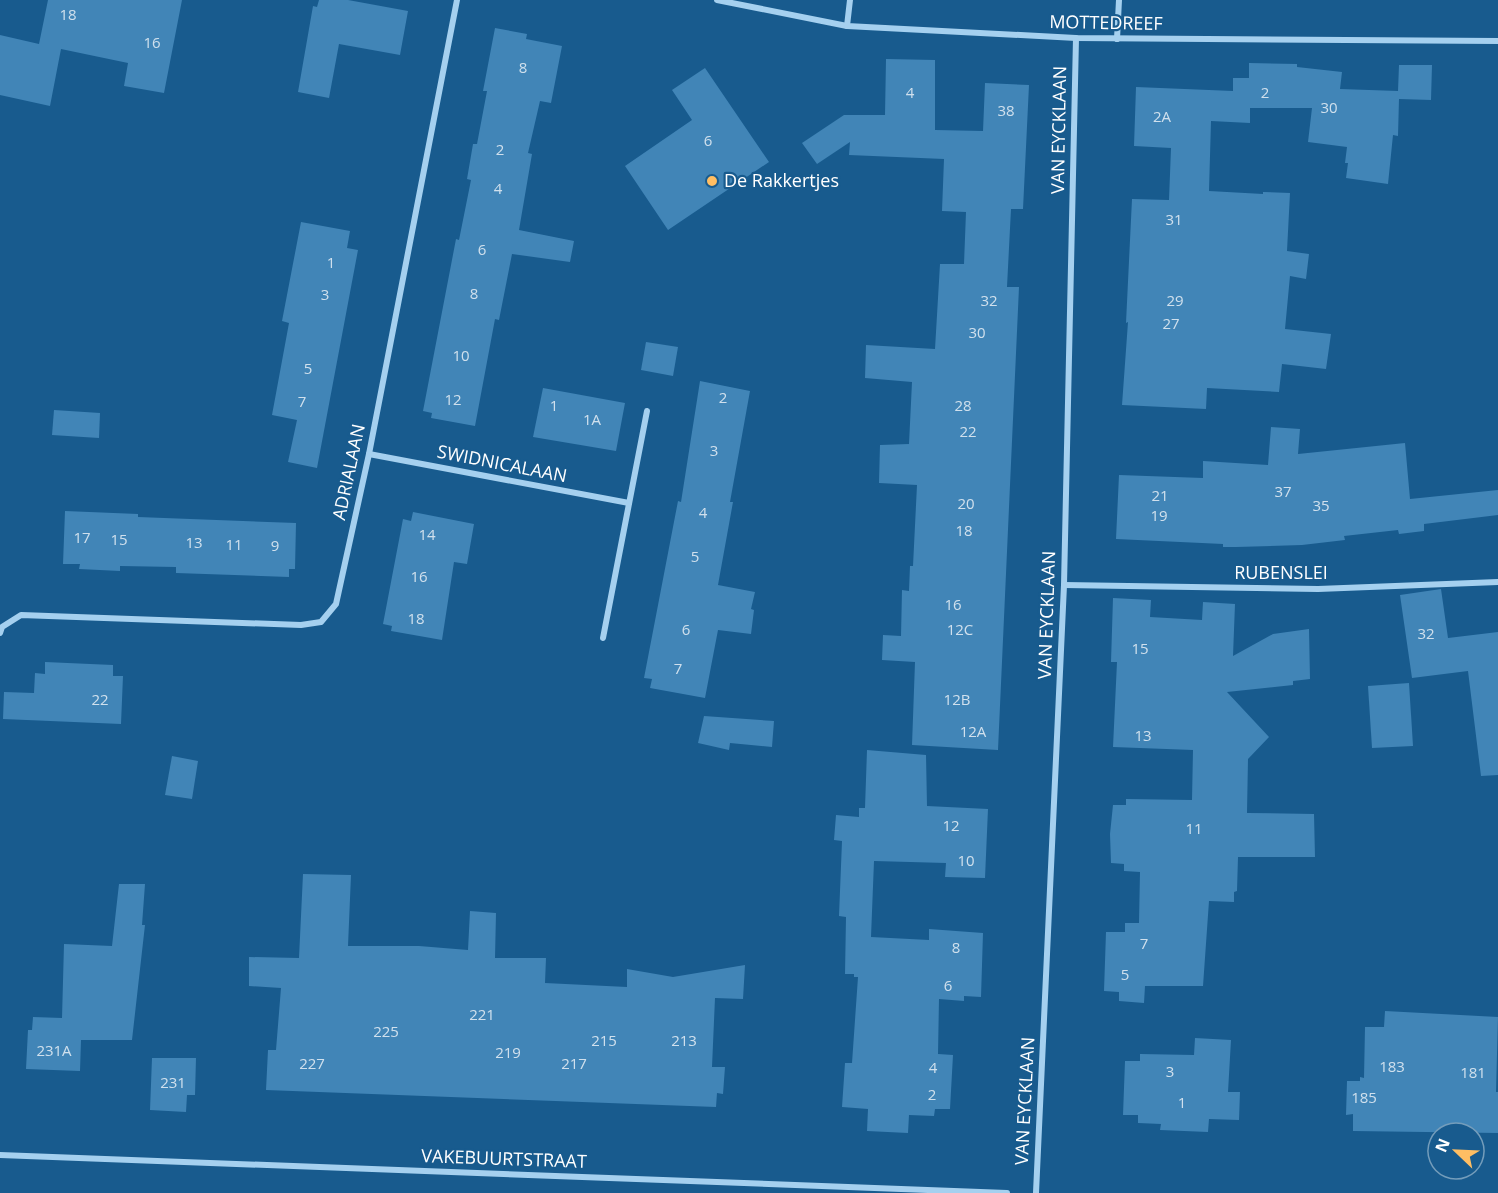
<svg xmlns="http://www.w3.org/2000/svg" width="1498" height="1193" viewBox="0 0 1498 1193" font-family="'Open Sans',sans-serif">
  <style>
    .building { fill: #4185b7 }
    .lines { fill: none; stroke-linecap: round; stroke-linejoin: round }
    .street { stroke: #a5d0ef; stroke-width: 6 }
    .poi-dot { fill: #ffbe63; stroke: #185b8e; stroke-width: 2 }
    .labels { text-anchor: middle; stroke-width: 4.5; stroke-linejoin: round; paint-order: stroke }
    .number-label { font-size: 15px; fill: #d0e0ed }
    .street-label { font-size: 18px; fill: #fff; stroke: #185b8e }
    .poi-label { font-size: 18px; fill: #fff; stroke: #185b8e; text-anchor: start }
  </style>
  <rect width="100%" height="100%" fill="#185b8e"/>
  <g class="building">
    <path d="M48,0H182L164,93L124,86L128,63L61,49L50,106L0,95V35L39,44Z"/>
    <path d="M319,0H348L408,11L400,55L339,44L329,98L298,92L313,6L317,7Z"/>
    <path d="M495,28L527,34L526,39L562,46L551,103L540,101L528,153L532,154L519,230L574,241L570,262L512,254L499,320L495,319L475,426L431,418L432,413L423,411L456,239L459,240L471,180L467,179L473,144H477L487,91H483Z"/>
    <path d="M886,59L935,60V130L983,131L985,83L1029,85L1023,209H1011L1007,287H1019L998,750L912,745L915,662L882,660L883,635L901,636L902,590L909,591L910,566H913L917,485L879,483L880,445L909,444L912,382L865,378L866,345L935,349L940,264H964L966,212L942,211L944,159L849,155L850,142L817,164L802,143L844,115H885Z"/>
    <path d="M1249,63L1297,64V67L1342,72L1340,89L1398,91L1399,65H1432L1431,100L1399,99L1398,136L1393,135L1388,184L1346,178L1348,163H1345L1347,147L1308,142L1312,108H1250V123L1211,121L1209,191L1263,194V192L1290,193L1287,251L1309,254L1306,279L1290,276L1285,329L1331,334L1326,369L1282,364L1279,392L1207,388L1206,409L1122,405L1128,322L1126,323L1132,199L1169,200L1171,148L1134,146L1136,87L1233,91V78H1249Z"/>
    <path d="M705,68L769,162L668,230L625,166L692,120L672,90Z"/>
    <path d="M301,222L350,231L347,248L358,250L317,468L288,462L297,420L272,415L289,323L282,321Z"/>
    <path d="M646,342L678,347L673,376L641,370Z"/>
    <path d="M700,381L750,391L730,502H733L718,585L755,592L751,609L754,610L751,634L718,630L705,698L650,688L652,679L644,678L678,501L681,502Z"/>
    <path d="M543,388L625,403L616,451L533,437Z"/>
    <path d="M54,410L100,413L99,438L52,435Z"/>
    <path d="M1271,427L1300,429L1298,454L1405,443L1410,499L1498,490V515L1424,524V531L1399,534L1398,530L1344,536L1345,540L1302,545L1236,547H1223V544L1116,539L1119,475L1203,478V461L1268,465Z"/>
    <path d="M65,511L138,514V517L296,523L295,569H289V577L176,573V567L120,566V571L79,569L80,564H63Z"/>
    <path d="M413,512L474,524L467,564L454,562L442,640L391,631L392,626L383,624L403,519L411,521Z"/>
    <path d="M1441,589L1448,638L1498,632V775L1481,776L1468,671L1412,678L1400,595Z"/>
    <path d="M1113,598L1151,600L1150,617L1202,620L1203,602L1235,604L1233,656L1273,634L1309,629L1310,679L1293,681V685L1227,692L1269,737L1248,759L1247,813L1314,814L1315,857H1238L1237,891L1234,892V902L1209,901L1203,986H1145L1144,1003L1119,1001V992L1104,991L1106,932H1125V923H1139L1140,872L1124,871V864L1111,863L1110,834L1113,805H1126V799L1192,800L1193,750L1113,747L1117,662H1111Z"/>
    <path d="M45,662L113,665V676H123L121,724L3,719L4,692L34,693L35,673L45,674Z"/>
    <path d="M1409,683L1413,746L1372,748L1368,686Z"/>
    <path d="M704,716L774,721L772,747L730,743L729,750L698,743Z"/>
    <path d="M867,750L926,755L927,806L988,809L985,878L945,877L946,863L874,861L871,937L929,940V929L983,933L981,997L964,996V1001L939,999L938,1054L953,1055L950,1109H935L934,1116L909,1115L908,1133L867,1131L868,1109L842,1107L845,1063H852L858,977H854V974H845L846,917L839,916L842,841L834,840L836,815L859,817V808H865Z"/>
    <path d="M172,756L198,761L192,799L165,795Z"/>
    <path d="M303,874L351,875L348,946H419L468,950L470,911L496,913L495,958H546L545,983L627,987V969L673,977L745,965L743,999L715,998L712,1067H725L723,1094L717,1093L716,1107L266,1090L268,1050H276L281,988L249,986V957L299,958Z"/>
    <path d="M119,884H145L142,925H145L132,1040H81L80,1071L26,1069L28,1030H32L33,1017L62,1018L64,944L112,946Z"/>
    <path d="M1385,1011L1498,1017L1496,1092H1498V1133L1353,1131V1114L1346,1115L1347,1081H1360V1077L1364,1078L1365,1027H1384Z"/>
    <path d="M1195,1038L1231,1040L1228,1092H1240L1239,1120L1209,1119L1208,1132L1160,1130L1161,1124L1138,1123V1115H1123L1125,1061H1140V1054L1194,1055Z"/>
    <path d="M152,1058H196L195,1095H187L186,1112L150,1110Z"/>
  </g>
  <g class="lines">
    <g class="street">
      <path d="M717,0L847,26L1076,38L1498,41"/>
      <path d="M847,26L850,0"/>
      <path d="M1117,39L1119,0"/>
      <path d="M369,454L629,503"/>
      <path d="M1064,585L1318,589L1498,582"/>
      <path d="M0,633L2,627L21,615L301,625L321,622L336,604L369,454L457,0"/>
      <path d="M603,638L647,411"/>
      <path d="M0,1155L1007,1193"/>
      <path d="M1036,1193L1064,585L1076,38"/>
    </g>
  </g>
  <circle class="poi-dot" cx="712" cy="181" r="6"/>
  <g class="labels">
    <g class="number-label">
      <text x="68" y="20">18</text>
      <text x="152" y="48">16</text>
      <text x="523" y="73">8</text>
      <text x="910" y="98">4</text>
      <text x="1265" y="98">2</text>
      <text x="1329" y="113">30</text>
      <text x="1006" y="116">38</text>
      <text x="1162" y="122">2A</text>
      <text x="708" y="146">6</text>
      <text x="500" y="155">2</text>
      <text x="498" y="194">4</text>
      <text x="1174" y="225">31</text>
      <text x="482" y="255">6</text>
      <text x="331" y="268">1</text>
      <text x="474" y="299">8</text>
      <text x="325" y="300">3</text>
      <text x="989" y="306">32</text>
      <text x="1175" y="306">29</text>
      <text x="1171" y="329">27</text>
      <text x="977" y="338">30</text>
      <text x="461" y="361">10</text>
      <text x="308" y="374">5</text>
      <text x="723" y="403">2</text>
      <text x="453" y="405">12</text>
      <text x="302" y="407">7</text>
      <text x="554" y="411">1</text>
      <text x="963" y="411">28</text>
      <text x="592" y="425">1A</text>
      <text x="968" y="437">22</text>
      <text x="714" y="456">3</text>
      <text x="1283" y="497">37</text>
      <text x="1160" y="501">21</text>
      <text x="966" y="509">20</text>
      <text x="1321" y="511">35</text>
      <text x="703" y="518">4</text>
      <text x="1159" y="521">19</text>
      <text x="964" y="536">18</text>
      <text x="427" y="540">14</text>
      <text x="82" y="543">17</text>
      <text x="119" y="545">15</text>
      <text x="194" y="548">13</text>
      <text x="234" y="550">11</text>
      <text x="275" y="551">9</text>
      <text x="695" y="562">5</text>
      <text x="419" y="582">16</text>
      <text x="953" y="610">16</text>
      <text x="416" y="624">18</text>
      <text x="686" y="635">6</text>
      <text x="960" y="635">12C</text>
      <text x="1426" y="639">32</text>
      <text x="1140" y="654">15</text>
      <text x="678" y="674">7</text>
      <text x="100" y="705">22</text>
      <text x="957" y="705">12B</text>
      <text x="973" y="737">12A</text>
      <text x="1143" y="741">13</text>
      <text x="951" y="831">12</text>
      <text x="1194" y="834">11</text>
      <text x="966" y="866">10</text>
      <text x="1144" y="949">7</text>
      <text x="956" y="953">8</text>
      <text x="1125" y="980">5</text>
      <text x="948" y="991">6</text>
      <text x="482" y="1020">221</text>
      <text x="386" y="1037">225</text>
      <text x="604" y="1046">215</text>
      <text x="684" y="1046">213</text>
      <text x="54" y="1056">231A</text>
      <text x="508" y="1058">219</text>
      <text x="312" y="1069">227</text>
      <text x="574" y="1069">217</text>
      <text x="1392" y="1072">183</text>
      <text x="933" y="1073">4</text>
      <text x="1170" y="1077">3</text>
      <text x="1473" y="1078">181</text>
      <text x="173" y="1088">231</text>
      <text x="932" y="1100">2</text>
      <text x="1364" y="1103">185</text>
      <text x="1182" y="1108">1</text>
    </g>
    <g class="street-label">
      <text transform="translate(1106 23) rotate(1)" y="6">MOTTEDREEF</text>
      <text transform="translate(1059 130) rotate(-89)" y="6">VAN EYCKLAAN</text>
      <text transform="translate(502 464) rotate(11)" y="6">SWIDNICALAAN</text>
      <text transform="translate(349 472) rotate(-78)" y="6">ADRIALAAN</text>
      <text x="1281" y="579">RUBENSLEI</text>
      <text transform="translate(1047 615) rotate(-88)" y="6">VAN EYCKLAAN</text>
      <text transform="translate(1025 1101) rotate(-87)" y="6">VAN EYCKLAAN</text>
      <text transform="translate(504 1159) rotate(2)" y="6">VAKEBUURTSTRAAT</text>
    </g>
    <g class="poi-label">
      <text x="724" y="187">De Rakkertjes</text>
    </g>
  </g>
  <g transform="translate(1456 1151) rotate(293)"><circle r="28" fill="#185b8e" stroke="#749dbb" stroke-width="1.5"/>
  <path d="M0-4.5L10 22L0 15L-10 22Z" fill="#ffbe63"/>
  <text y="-9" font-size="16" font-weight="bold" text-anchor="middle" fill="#ffffff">N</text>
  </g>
</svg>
